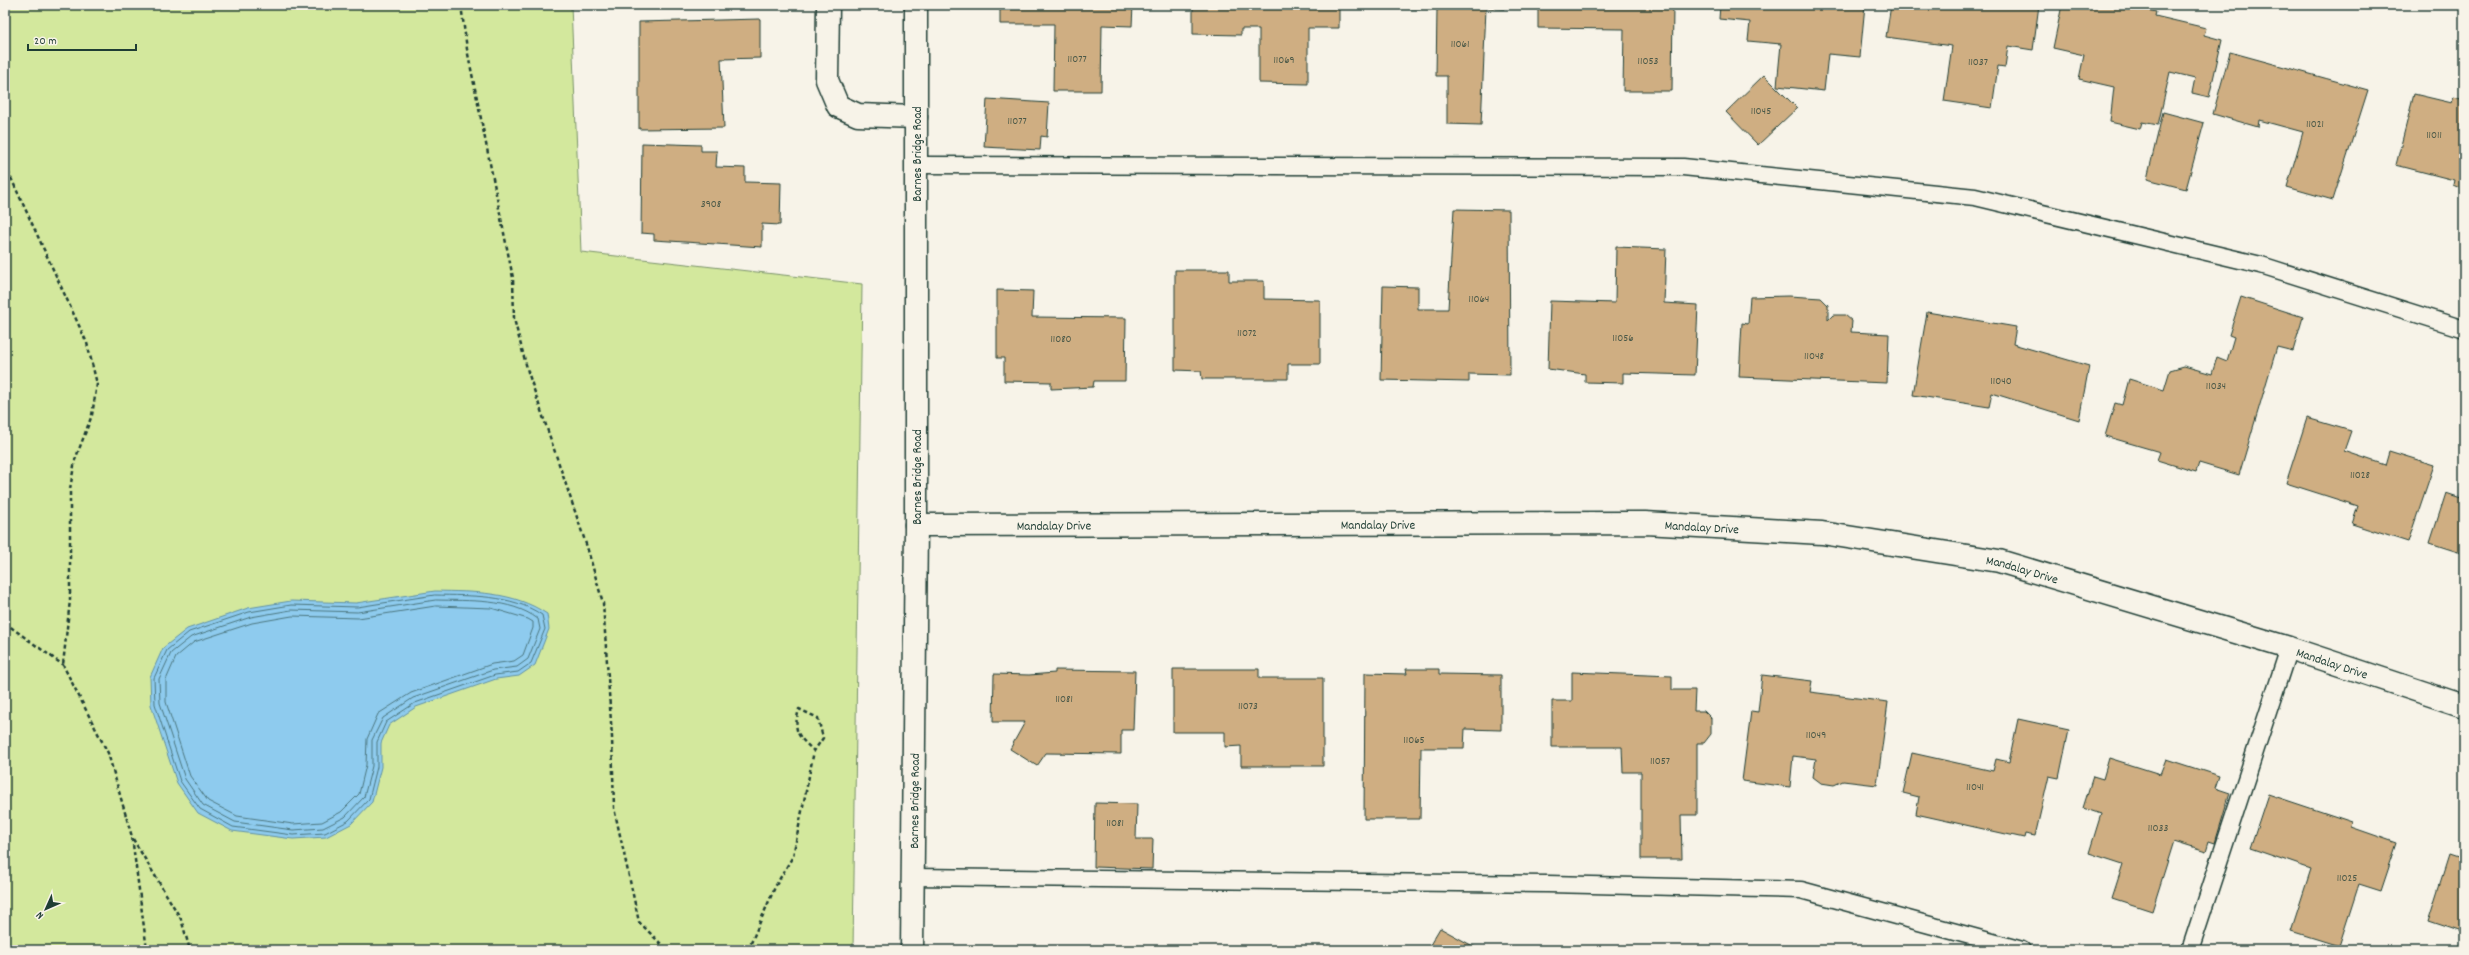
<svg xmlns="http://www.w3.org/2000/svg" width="2469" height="955" viewBox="0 0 2469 955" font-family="Dekko,sans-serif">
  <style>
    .green { fill: #d3e89d; stroke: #799268 }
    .water { fill: #8ecbee; stroke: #6292a4 }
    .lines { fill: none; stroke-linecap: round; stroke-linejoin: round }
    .shore { stroke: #4b767e; stroke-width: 1 }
    .building { fill: #cfae82; stroke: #1f3d34 }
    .service-casing { stroke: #1f3d34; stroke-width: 19 }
    .minor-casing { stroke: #1f3d34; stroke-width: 25 }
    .tertiary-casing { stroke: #1f3d34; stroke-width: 25 }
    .path { stroke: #1f3d34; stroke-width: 2.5; stroke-dasharray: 4 3; stroke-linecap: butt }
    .service { stroke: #f7f3e8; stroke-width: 16 }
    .minor { stroke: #f7f3e8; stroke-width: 22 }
    .tertiary { stroke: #f7f3e8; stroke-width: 22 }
    .labels { text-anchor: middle; stroke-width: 3.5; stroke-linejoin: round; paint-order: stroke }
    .number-label { font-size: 11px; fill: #4b5948 }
    .street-label { font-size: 13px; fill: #1f3d34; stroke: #f7f3e8 }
  </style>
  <rect width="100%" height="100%" fill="#f7f3e8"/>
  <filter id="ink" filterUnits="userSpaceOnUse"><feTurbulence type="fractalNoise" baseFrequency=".025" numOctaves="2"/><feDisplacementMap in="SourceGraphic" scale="8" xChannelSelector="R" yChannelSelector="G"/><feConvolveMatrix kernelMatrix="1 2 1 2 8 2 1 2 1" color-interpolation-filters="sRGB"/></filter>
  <g filter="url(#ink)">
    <path class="green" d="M5,5H571L581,252L862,284L853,950H5Z"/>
    <path class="water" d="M435,591C474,592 513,591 547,614L549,629L535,665L519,676L496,679L416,707L389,725L381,743V767L372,802L351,824L326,837L293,839L232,831L198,813L177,783L151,705L150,677L163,648L187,629L248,608L291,601L356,603Z"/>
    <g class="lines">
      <g class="shore">
        <path d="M435,595C471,596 511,594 542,615L545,629L531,663L518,672L495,675L415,703L386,722L377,742V767L369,799L348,821L325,833L293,835L233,827L200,809L180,781L155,704L154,678L167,650L189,632L249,612L291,605L357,607Z"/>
        <path d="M436,600C469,601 510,598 538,619L540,629L528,659L517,667L493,670L413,698L383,718L372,740V766L364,797L345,817L323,828L293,830L235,822L203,805L185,779L160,703L159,679L171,653L191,637L251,617L291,610L357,612Z"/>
        <path d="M436,606L491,608L528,619L533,622V628L523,655L514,661L492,664L411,693L378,714L367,739L366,765L359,794L341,812L322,822L293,824L237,816L208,801L190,776L166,702V680L176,657L194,642L252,623L292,616L358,618Z"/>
      </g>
    </g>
    <g class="building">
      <path d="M1000,5H1133L1132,26L1102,25L1101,91H1053L1054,24H1000Z"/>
      <path d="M1193,5H1339V28H1308V84L1259,83V29H1241V35L1193,34Z"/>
      <path d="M1369,5H1504V9L1486,8L1481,125L1447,124V76H1436L1437,9L1369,8Z"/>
      <path d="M1538,5H1673L1672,91H1623L1624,29L1538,28Z"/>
      <path d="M1720,5H1865L1860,57L1828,54L1824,91L1777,86L1781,44L1748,41L1750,22L1719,19Z"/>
      <path d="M1891,5H2039L2033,50L2008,46L2005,67L1998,66L1992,108L1944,101L1952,46L1886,37Z"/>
      <path d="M2062,5H2124L2156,12L2155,16L2206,28L2204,35L2222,40L2209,97L2192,93L2195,78L2170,72L2158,125L2142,122L2140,129L2110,122L2114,87L2079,79L2084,55L2053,48Z"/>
      <path d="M760,19V58L721,59L724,128L639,129V22Z"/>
      <path d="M2230,52L2368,90L2333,200L2287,187L2303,132L2259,120L2258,127L2213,114Z"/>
      <path d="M1764,75L1797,108L1758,145L1726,112Z"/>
      <path d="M2414,94L2452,103L2454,97L2464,100V190L2453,185L2454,180L2396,165Z"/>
      <path d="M987,99L1049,103L1047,137L1041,136L1040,150L984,147Z"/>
      <path d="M2163,112L2204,123L2186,189L2147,179Z"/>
      <path d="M642,143L701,145V151H717L716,167L745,168V182L781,183L780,225L762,224V247L654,240V234L641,233Z"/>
      <path d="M1454,209L1509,210L1510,375L1469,374V382L1381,380L1383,286L1418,287V309H1448Z"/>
      <path d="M1616,247L1666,249L1664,303L1698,305L1695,375L1623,373V383L1585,382V374L1548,369L1550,301L1615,303Z"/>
      <path d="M1175,270H1229V281H1264V299L1320,300V364H1288V379H1202L1201,371L1175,370Z"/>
      <path d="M997,290L1033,291L1032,317L1126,318L1125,381H1094L1093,387L1051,389V382L1004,381V358H997Z"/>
      <path d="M1789,296L1821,298L1828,305V320L1833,315H1845L1852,321L1851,332L1889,334L1887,383L1739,377L1742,323L1748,324L1750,297Z"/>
      <path d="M2241,297L2303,317L2293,351L2277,347L2239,475L2199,463L2196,472L2157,460L2160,452L2105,436L2115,403L2122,405L2129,379L2164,390L2170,370L2184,366L2212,374L2217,357L2227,361L2234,337L2229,335Z"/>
      <path d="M1927,312L2016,327L2013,344L2089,366L2079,420L1992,393L1989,407L1913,395Z"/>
      <path d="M2307,418L2351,431L2344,451L2385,465L2389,451L2434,465L2408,542L2352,524L2358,506L2286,483Z"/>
      <path d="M2446,493L2464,499V554L2430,543Z"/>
      <path d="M1173,669H1259V678H1323V766H1241V746L1225,747V732H1173Z"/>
      <path d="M1406,669H1439V674L1501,675V730L1465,729L1464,748H1421L1420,819H1364L1365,673L1407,674Z"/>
      <path d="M1055,670L1135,671L1133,730H1121V754L1046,753L1037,766L1010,749L1025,722H993L994,674L1029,675L1055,673Z"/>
      <path d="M1572,672L1672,676V690H1695L1694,711H1704L1711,718V734L1704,743H1697V815H1681L1682,859H1641V772H1623L1622,747H1552V701H1572Z"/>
      <path d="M1762,675L1812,681L1810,692L1888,702L1877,785L1843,781L1834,785L1821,783L1813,777L1816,759L1793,756L1790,787L1742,781L1751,711L1758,712Z"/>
      <path d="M2018,719L2069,730L2059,778L2049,776L2035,836L2025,834L2024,838L1916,814L1919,797L1903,793L1912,753L1993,771L1996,759L2009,762Z"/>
      <path d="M2109,758L2160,774L2166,759L2219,776L2215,788L2230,793L2215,843L2209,841L2206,851L2174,841L2152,911L2112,898L2123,864L2089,853L2101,814L2083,808L2093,776L2103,779Z"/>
      <path d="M2268,794L2352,822L2351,827L2397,843L2381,891L2359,884L2339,946L2291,931L2311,869L2250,848Z"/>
      <path d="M1095,803L1137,804L1136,839H1153L1152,869L1094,867Z"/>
      <path d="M2449,855L2464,860V933L2428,921Z"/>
      <path d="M1440,928L1480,950H1427Z"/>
    </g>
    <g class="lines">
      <g class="service-casing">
        <g id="service">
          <path d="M916,165L1683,167L1975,197L2261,265L2464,329"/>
          <path d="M912,877L1548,884L1801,890L2022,950"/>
          <path d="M2190,950L2289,648"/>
        </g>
      </g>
      <g class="minor-casing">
        <path id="minor" d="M828,5L827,80L838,106L858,115L916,117"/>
      </g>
      <g class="tertiary-casing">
        <g id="tertiary">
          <path id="s1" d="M916,525L1645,523L1822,533L1999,561L2289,648L2464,706"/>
          <path id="s2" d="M912,950L916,525V5"/>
        </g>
      </g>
      <g class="path">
        <path d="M461,5L467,49L513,278L514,319L528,372L587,547L603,603L612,737L614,808L639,922L667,950"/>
        <path d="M5,165L87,343L97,384L92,415L75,460L70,489V600L63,665"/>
        <path d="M5,623L63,665L108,753L132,837L147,950"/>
        <path d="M133,839L181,919L190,950"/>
        <path d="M748,950L775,887L793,856L814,751L823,738L818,718L799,709C793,732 797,735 814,751"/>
      </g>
      <use href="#service" class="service"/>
      <use href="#minor" class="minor"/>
      <use href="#tertiary" class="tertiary"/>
    </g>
  </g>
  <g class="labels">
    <g class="number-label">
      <text x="1460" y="47">11061</text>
      <text x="1077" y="62">11077</text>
      <text x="1284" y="63">11069</text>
      <text x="1648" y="64">11053</text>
      <text x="1978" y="65">11037</text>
      <text x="1761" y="114">11045</text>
      <text x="1017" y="124">11077</text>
      <text x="2315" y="127">11021</text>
      <text x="2434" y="138">11011</text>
      <text x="711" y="207">3908</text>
      <text x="1479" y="302">11064</text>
      <text x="1247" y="336">11072</text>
      <text x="1623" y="341">11056</text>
      <text x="1061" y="342">11080</text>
      <text x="1814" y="359">11048</text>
      <text x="2001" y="384">11040</text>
      <text x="2216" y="389">11034</text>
      <text x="2360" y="478">11028</text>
      <text x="1064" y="702">11081</text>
      <text x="1248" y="709">11073</text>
      <text x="1816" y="738">11049</text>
      <text x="1414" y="743">11065</text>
      <text x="1660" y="764">11057</text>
      <text x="1975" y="790">11041</text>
      <text x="1115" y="826">11081</text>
      <text x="2158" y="831">11033</text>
      <text x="2347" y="881">11025</text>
    </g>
    <g class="street-label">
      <text transform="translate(916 154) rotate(-90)" y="5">Barnes Bridge Road</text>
      <text dy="5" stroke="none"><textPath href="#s2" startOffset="473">Barnes Bridge Road</textPath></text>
      <text dy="5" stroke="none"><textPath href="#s1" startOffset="138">Mandalay Drive</textPath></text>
      <text dy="5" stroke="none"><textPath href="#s1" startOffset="462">Mandalay Drive</textPath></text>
      <text dy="5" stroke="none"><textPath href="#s1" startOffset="786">Mandalay Drive</textPath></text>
      <text dy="5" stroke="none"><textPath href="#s1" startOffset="1110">Mandalay Drive</textPath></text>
      <text dy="5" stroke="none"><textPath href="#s1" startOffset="1434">Mandalay Drive</textPath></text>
      <text dy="5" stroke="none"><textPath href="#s2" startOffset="149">Barnes Bridge Road</textPath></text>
    </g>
  </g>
  <rect width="2469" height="955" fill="none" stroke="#f7f3e8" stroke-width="20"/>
  <rect x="10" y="10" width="2449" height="935" fill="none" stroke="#1f3d34" stroke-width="1.5" filter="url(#ink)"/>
  <g transform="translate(46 909) rotate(225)" stroke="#f7f3e8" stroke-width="3" paint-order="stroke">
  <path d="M0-3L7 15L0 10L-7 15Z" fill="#1f3d34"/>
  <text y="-6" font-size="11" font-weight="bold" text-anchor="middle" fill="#1f3d34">N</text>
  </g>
  <path d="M28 44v6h108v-6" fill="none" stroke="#1f3d34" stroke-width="2"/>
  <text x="34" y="44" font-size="12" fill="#1f3d34" stroke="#f7f3e8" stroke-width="3" paint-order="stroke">20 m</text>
</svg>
